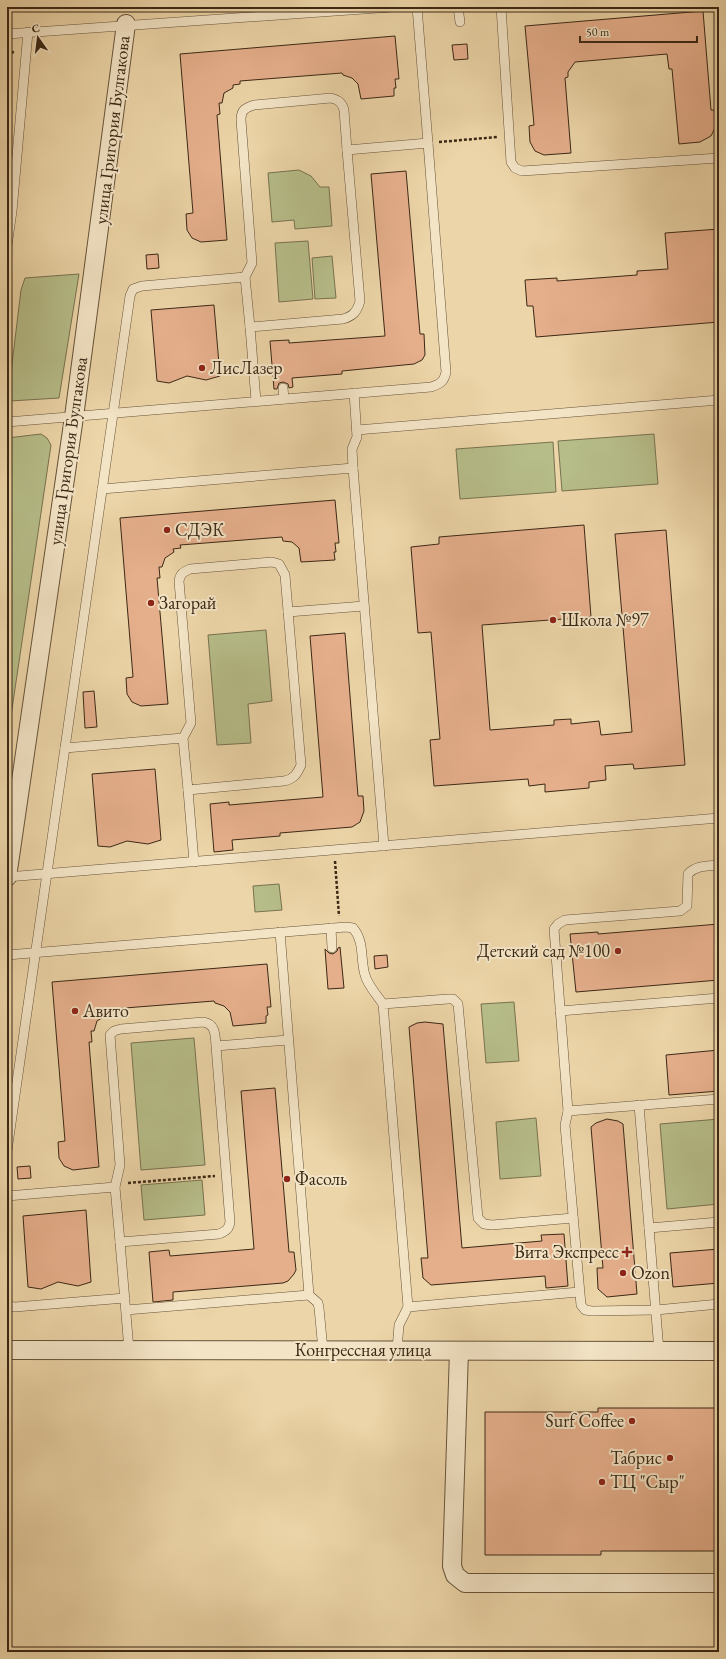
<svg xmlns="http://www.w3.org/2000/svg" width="726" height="1659" viewBox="0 0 726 1659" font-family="'EB Garamond',serif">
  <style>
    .green { fill: #b6bd89; stroke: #78724f }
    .building { fill: #e6af8c; stroke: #3b2815 }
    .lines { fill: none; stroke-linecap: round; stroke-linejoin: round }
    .service-casing { stroke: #67533a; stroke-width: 10 }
    .minor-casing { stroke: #67533a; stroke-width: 20 }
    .path { stroke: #3b2815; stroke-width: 2.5; stroke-dasharray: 3 2; stroke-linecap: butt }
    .service { stroke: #f3e4c6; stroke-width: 9 }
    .minor { stroke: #f3e4c6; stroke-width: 18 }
    .poi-dot { fill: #8f2418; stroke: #f3e4c6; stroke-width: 1.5 }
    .labels { text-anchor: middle; stroke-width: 4; stroke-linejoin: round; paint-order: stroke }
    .street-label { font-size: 18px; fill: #3b2815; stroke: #f3e4c6 }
    .poi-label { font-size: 18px; fill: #3b2815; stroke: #f3e4c6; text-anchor: start }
  </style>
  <rect width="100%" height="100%" fill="#ecd5a8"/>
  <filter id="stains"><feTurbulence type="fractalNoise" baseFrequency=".005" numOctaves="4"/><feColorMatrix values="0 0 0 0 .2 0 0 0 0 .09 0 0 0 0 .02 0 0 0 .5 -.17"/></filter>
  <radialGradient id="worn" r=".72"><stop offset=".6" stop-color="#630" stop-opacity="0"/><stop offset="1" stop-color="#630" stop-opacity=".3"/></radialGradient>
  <g class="green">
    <path d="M299,170L311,176L320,187H329L332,226L295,229L294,220L272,222L268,173Z"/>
    <path d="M308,241L313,299L279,302L275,243Z"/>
    <path d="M332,256L336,298L315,299L312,258Z"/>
    <path d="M79,274L59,398L10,401L8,397L21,290L25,278Z"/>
    <path d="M41,434L47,438L51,445L7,743V438Z"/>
    <path d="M654,434L658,484L562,491L558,441Z"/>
    <path d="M553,442L556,492L460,499L456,449Z"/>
    <path d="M266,630L272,701L248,704L251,743L217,745L208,635Z"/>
    <path d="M279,884L282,910L255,912L253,886Z"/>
    <path d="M514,1002L519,1061L486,1063L481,1004Z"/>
    <path d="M194,1038L205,1165L141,1170L131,1043Z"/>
    <path d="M536,1118L541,1176L500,1179L496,1122Z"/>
    <path d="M719,1119V1204L667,1209L660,1124Z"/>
    <path d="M202,1180L205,1215L144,1220L141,1185Z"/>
  </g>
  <g class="building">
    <path d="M703,11L711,110H714L716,126L711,136L700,142L679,144L672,69H669L667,54L575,62L568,72V77L565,78L571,153L544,155L535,151L530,142L529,126L534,125L525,26Z"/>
    <path d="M395,36L399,79H395L396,88H394V96L361,99L358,84L352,78L343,75L342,73L240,81V84L233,85V88L224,93L222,103H219L220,114L217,115L227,240L201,242L192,238L187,230L186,214L193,213L180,54Z"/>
    <path d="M467,44L468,59L454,60L452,45Z"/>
    <path d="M406,171L420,334H424L425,355L422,360L414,364L342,371V374L292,378L293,387L289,388L288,384L283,382L279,383L277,389H274L270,341L289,340V343L385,336L371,174Z"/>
    <path d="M719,229V322L536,337L533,306H527L525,280L557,278V281L637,275V271L668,269L665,233Z"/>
    <path d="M158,254L159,268L147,269L146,255Z"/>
    <path d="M214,305L220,376L206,380L187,376L169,383L157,381L151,310Z"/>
    <path d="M335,500L339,543H335L336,552H334L335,560L301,562L299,548L292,542L283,541L282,537L180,545L181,548L173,549L174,552L165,558L162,567H159L160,578H157L168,704L141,706L132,702L127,694L126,678L133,677L120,518Z"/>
    <path d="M584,525L591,617L482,625L490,730L554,725V720L571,719V724L599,721L601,735L632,732L615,534L666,530L685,765L634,769L633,764L605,766L606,780L589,782V788L545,792V784L529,786L528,779L434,786L430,740L440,739L431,632L418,633L411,547L439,544V537Z"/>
    <path d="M345,633L358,796H363L364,811L360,822L352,827L280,833V836L232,840L233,850L214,852L210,804L229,802V805L323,797L310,636Z"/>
    <path d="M94,691L97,727L85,728L83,692Z"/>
    <path d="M155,769L161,840L148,844L127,841L110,847L98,846L92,774Z"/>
    <path d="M719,924V980L576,992L570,934L598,932V934Z"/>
    <path d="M340,947L344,988L328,989L325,949L329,953L333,954L337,951L338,948Z"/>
    <path d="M387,955L388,967L375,969L374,956Z"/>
    <path d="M267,964L271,1007H267L268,1015L266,1016V1023L233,1026L230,1012L224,1006L215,1003L214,1001L112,1009V1012L105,1013V1016L97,1021L94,1031H91L92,1042H89L99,1167L73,1170L64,1166L59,1158L58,1142L65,1141L52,982Z"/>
    <path d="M425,1022L443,1024L462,1248L542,1241L541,1235L564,1234L568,1286L546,1288L545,1276L431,1285L423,1278L421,1258H428L409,1027L417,1023Z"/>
    <path d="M719,1050V1091L669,1095L666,1055Z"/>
    <path d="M275,1088L289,1252H294L296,1270L294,1274L288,1281L283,1283L173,1292V1300L153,1302L149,1252L169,1250L170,1256L254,1249L241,1091Z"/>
    <path d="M607,1119L618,1121L623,1124L637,1294L607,1297L598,1289L597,1268H603L591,1127L596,1123Z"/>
    <path d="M30,1166L31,1178L18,1179L17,1167Z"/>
    <path d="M86,1210L91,1282L78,1286L58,1282L41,1289L28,1287L23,1216Z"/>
    <path d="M719,1249V1283L673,1287L670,1253Z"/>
    <path d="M598,1408H719V1551H601V1555H485V1412H598Z"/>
  </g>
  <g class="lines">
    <g class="service-casing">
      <g id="service">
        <path d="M417,7L428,143"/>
        <path d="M458,7L460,22"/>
        <path d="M501,7L511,162L515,168L522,171L719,158"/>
        <path d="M7,34L392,7"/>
        <path d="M7,246L12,211L28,32"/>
        <path d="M245,277L252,263L241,120C241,110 245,108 254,105L331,98C339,100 342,103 344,110L347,150"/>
        <path d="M283,388L284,399"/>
        <path d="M7,422L431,387C440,384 444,382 446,372L428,143L347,150L360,301C357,312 353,316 343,319L250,327L256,401"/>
        <path d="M357,430L719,400"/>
        <path d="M353,468L352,449L357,437L354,393"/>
        <path d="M102,489L353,468L384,846"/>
        <path d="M288,612L364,606"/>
        <path d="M65,748L183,738L191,723L179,581C180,574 183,572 190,569L272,562L279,564L285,575L301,765C297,774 294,779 284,781L188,790L183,738"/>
        <path d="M188,790L194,862"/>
        <path d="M7,877L719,818"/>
        <path d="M331,928L332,948"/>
        <path d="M280,932L309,1295L318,1303L319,1308L323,1350"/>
        <path d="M7,955L346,927L353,928C365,942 360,959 365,975C368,986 377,995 383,1004"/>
        <path d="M560,1011L719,998"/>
        <path d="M216,1046C215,1035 216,1024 203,1022L121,1029L114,1031L110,1035L120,1165L115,1187L120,1242L219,1234C226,1231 229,1229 230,1222L216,1046L288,1040"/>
        <path d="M719,1099L568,1111L565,1125L581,1305L585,1310L592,1311L656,1310L719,1304"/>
        <path d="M639,1105L649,1228L719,1222"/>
        <path d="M568,1111L554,929L558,924L565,920L680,911L687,906L688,874C696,865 708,866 719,865"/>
        <path d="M7,1151L130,296L133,289L142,286L245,277L250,327"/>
        <path d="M7,1196L115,1187"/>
        <path d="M649,1228L659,1351"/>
        <path d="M120,1242L129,1350"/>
        <path d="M7,1306L15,1307L125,1298"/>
        <path d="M408,1307L383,1004L448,999H453L458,1004L478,1218L484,1224L492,1225L573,1218"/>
        <path d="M126,1310L309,1295"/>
        <path d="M397,1350L399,1325L408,1307L579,1292"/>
      </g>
    </g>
    <g class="minor-casing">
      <g id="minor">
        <path d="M7,877L74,417L126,24"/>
        <path d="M7,1350L719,1351"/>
        <path d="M459,1351L452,1566L455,1575L465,1583H719"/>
      </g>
    </g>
    <g class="path">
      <path d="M7,53L14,52"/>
      <path d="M439,142L497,137"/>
      <path d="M335,861L339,916"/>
      <path d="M128,1183L215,1176"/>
    </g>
    <use href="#service" class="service"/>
    <use href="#minor" class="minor"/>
  </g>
  <g class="poi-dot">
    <circle cx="202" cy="368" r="4"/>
    <circle cx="167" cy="530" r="4"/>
    <circle cx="151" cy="603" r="4"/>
    <circle cx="553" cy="620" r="4"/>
    <circle cx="618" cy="951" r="4"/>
    <circle cx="75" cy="1011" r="4"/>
    <circle cx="287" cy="1179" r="4"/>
    <path d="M625 1246h4v4h4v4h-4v4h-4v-4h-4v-4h4z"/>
    <circle cx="623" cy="1273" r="4"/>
    <circle cx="632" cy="1421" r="4"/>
    <circle cx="670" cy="1458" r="4"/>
    <circle cx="602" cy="1482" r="4"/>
  </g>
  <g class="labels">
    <g class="street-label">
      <text transform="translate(112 130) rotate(-83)" y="6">улица Григория Булгакова</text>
      <text transform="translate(68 451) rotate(-82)" y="6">улица Григория Булгакова</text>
      <text x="363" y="1356">Конгрессная улица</text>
    </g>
    <g class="poi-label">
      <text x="210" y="374">ЛисЛазер</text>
      <text x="175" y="536">СДЭК</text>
      <text x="159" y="609">Загорай</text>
      <text x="561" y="626">Школа №97</text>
      <text x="610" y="957" text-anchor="end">Детский сад №100</text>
      <text x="83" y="1017">Авито</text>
      <text x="295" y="1185">Фасоль</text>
      <text x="619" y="1258" text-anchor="end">Вита Экспресс</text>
      <text x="631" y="1279">Ozon</text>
      <text x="624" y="1427" text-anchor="end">Surf Coffee</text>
      <text x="662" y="1464" text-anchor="end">Табрис</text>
      <text x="610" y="1488">ТЦ "Сыр"</text>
    </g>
  </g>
  <rect width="726" height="1659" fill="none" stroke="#ecd5a8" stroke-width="24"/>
  <rect x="8" y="8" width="710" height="1643" fill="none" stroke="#3b2815" stroke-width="2"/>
  <rect x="12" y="12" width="702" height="1635" fill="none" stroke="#3b2815"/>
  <g transform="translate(38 38) rotate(346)" stroke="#f3e4c6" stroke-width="3" paint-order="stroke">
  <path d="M0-3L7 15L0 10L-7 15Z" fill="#3b2815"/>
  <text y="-6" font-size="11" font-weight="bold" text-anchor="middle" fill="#3b2815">С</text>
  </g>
  <path d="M580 36v6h117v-6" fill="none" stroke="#3b2815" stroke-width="2"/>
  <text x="586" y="36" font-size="12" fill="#3b2815" stroke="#f3e4c6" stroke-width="3" paint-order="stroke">50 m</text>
  <rect width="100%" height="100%" filter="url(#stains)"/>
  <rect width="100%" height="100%" fill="url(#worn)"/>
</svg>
